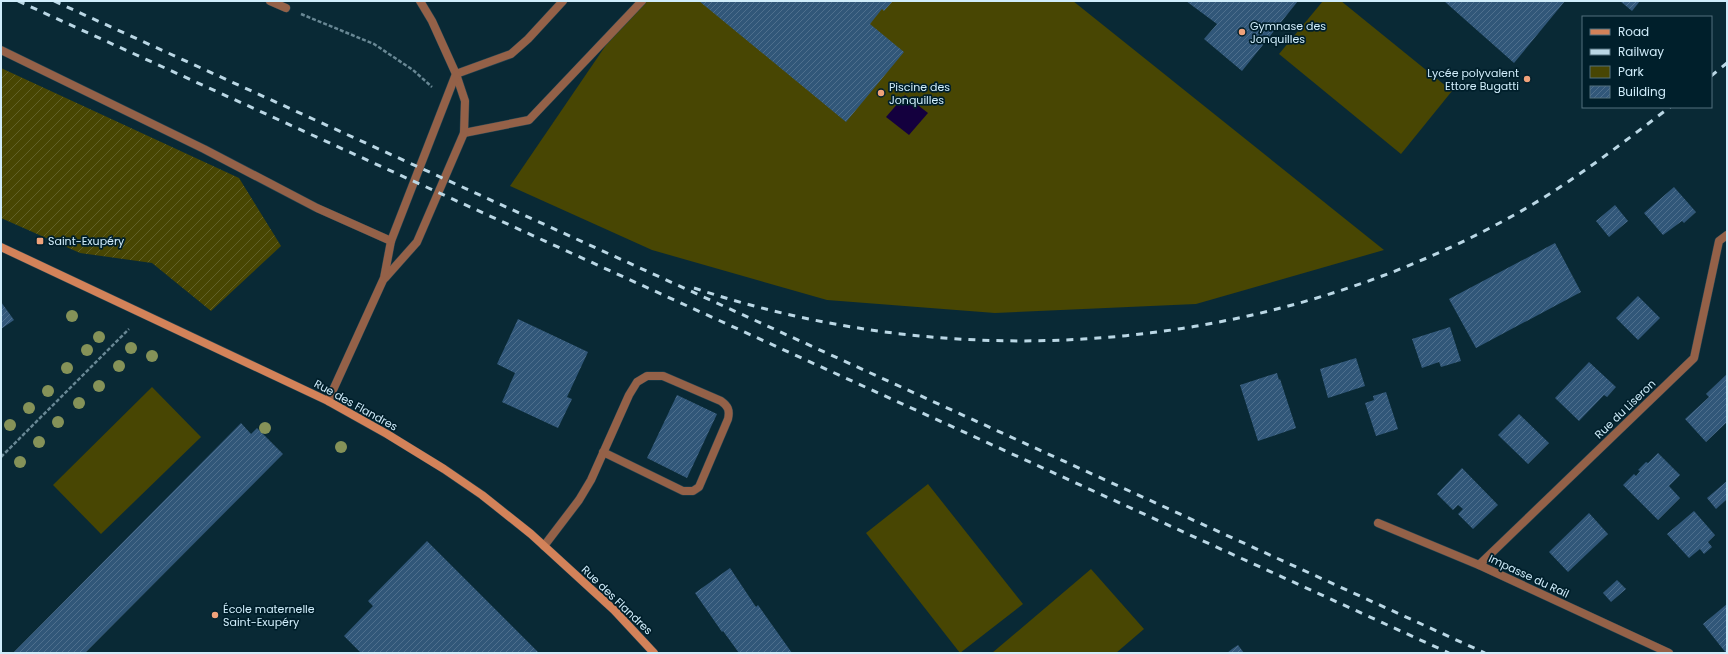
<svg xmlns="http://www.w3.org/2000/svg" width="1728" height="654" viewBox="0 0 1728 654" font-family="Poppins,sans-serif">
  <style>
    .park { fill: #484603 }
    .garden { fill: url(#garden-furrows) }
    .water { fill: #14003e }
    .building { fill: url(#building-hatch) }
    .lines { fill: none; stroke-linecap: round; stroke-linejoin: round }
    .lane-casing { stroke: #254451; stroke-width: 9 }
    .street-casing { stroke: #254451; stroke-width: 9 }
    .secondary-casing { stroke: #254451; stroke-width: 9 }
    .path { stroke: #688794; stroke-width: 2.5; stroke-dasharray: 4 2; stroke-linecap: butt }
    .lane { stroke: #946148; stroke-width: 8 }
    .street { stroke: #946148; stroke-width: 8 }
    .secondary { stroke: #d38259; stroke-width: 8 }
    .rail { stroke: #bad7e5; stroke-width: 3; stroke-dasharray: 7 7; stroke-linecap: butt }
    .tree { fill: #859258 }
    .poi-dot { fill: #f0a27a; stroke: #001f2b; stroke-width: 1.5 }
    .labels { text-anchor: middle; stroke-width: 3.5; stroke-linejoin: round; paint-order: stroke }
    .poi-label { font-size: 11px; fill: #d0edfb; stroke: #001f2b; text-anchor: start }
    .street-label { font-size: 11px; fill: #d0edfb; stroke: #001f2b }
  </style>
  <defs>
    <pattern id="garden-furrows" width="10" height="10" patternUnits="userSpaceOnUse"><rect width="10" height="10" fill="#484603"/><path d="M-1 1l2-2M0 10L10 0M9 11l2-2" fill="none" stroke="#616129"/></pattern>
    <pattern id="building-hatch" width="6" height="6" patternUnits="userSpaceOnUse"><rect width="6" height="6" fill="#315779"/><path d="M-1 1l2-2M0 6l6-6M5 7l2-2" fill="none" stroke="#4e6f8d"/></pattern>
  </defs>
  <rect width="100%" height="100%" fill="#092935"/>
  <g class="park">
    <path d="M636,1H1073L1384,250L1196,304L995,313L827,300L652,250L510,186Z"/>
    <path d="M1323,1H1341L1452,91L1401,154L1279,54Z"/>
    <path d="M152,387L201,437L101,534L53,485Z"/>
    <path d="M928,484L1023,604L960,653L866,533Z"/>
    <path d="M1091,569L1144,629L1116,653H992Z"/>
  </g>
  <path class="garden" d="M1,68L239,178L281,246L211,311L152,263L80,253L1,218Z"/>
  <path class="water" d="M905,95L928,113L909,135L886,117Z"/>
  <g class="building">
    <path d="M699,1H893L884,11L882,9L870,24L904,52L846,122Z"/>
    <path d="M1186,1H1298L1242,71L1204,39L1217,24Z"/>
    <path d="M1444,1H1565L1514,63Z"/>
    <path d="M1620,1H1640L1632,11Z"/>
    <path d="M1674,187L1696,212L1684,223L1682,221L1663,235L1644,213Z"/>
    <path d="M1615,205L1628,221L1609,237L1596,221Z"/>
    <path d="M1555,243L1581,292L1476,348L1449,299Z"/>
    <path d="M1638,296L1660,318L1638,340L1616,318Z"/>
    <path d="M1,302L14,320L1,329Z"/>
    <path d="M518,319L588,352L567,397L572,399L558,428L502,402L515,373L497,364Z"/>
    <path d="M1450,327L1461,361L1441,367L1439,362L1422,368L1412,339Z"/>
    <path d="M1356,358L1365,386L1328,398L1320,369Z"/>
    <path d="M1589,362L1616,387L1607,397L1604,395L1579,421L1555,398Z"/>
    <path d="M1277,373L1279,380L1280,379L1296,428L1258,441L1240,385Z"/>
    <path d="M1727,374V422L1706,442L1685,419L1709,397L1706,394Z"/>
    <path d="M1386,392L1398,429L1376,436L1365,403L1374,400L1373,396Z"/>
    <path d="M677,395L717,414L687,478L647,458Z"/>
    <path d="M1519,414L1549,443L1528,464L1498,435Z"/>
    <path d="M241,423L251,434L257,428L283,454L85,653H13Z"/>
    <path d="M1658,453L1680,475L1669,486L1680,498L1658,520L1623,485L1634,474L1636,476L1640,471L1638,470L1646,462L1648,463Z"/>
    <path d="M1462,468L1498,505L1473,529L1458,514L1463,509L1458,505L1453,510L1437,494Z"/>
    <path d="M1727,481V499L1716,509L1707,498Z"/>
    <path d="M1694,511L1715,535L1708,542L1712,547L1704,554L1700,549L1689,558L1667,534Z"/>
    <path d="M1589,513L1608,534L1568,572L1549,552Z"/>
    <path d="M427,541L539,653H361L344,636L373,606L368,601Z"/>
    <path d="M730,568L756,607L758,605L792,653H739L723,631L722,632L695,593Z"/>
    <path d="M1617,580L1626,589L1611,602L1603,593Z"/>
    <path d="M1727,604V653H1726L1703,624Z"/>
    <path d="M1238,645L1244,653H1227L1232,649Z"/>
  </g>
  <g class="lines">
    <g class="lane-casing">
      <g id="lane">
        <path d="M1,50L204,149L317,208L391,241"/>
        <path d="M544,546L579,500L591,480L629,395L637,382L647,376H663L721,401C728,406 730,410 728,419L699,487L693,491H683L603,452"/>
      </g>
    </g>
    <g class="street-casing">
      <g id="street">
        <path d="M270,1L286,8"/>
        <path d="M456,74L511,54L528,39L563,1"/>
        <path d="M464,133L529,120L642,1"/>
        <path d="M385,278L417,242L464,133L465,101L456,74L432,21L420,1"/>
        <path d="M328,401L384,278L391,241L456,74"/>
        <path d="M1378,523L1479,565L1669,653"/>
        <path d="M1479,565L1694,358L1719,241L1727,235"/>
      </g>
    </g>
    <g class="secondary-casing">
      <path id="secondary" d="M1,247L328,401L387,434L444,469L482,495L531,534L614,610L654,653"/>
    </g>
    <g class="path">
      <path d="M301,14L374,44L413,70L432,87"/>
      <path d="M1,457L129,329"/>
    </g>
    <use href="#lane" class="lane"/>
    <use href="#street" class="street"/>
    <use href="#secondary" class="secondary"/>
    <g class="rail">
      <path d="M18,1L1449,653"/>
      <path d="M54,1L1485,653"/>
      <path d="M1711,76L1727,63"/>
      <path d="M694,288C964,378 1267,353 1516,214C1571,183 1620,145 1670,107"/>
    </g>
  </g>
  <g class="tree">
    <circle cx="72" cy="316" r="6"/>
    <circle cx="99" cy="337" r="6"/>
    <circle cx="131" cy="348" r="6"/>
    <circle cx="87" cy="350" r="6"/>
    <circle cx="152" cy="356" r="6"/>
    <circle cx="119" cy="366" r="6"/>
    <circle cx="67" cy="368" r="6"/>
    <circle cx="99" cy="386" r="6"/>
    <circle cx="48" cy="391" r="6"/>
    <circle cx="79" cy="403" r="6"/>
    <circle cx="29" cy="408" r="6"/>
    <circle cx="58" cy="422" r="6"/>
    <circle cx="10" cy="425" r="6"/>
    <circle cx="265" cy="428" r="6"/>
    <circle cx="39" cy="442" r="6"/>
    <circle cx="341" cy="447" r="6"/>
    <circle cx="20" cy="462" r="6"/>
  </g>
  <g class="poi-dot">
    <circle cx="1242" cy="32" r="4"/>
    <circle cx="1527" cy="79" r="4"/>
    <circle cx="881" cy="93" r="4"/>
    <rect x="36" y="237" width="8" height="8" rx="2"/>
    <circle cx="215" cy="615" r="4"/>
  </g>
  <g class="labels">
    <g class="poi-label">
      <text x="1250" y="30">Gymnase des<tspan x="1250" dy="13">Jonquilles</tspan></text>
      <text x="1519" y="77" text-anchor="end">Lycée polyvalent<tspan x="1519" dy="13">Ettore Bugatti</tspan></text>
      <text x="889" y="91">Piscine des<tspan x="889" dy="13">Jonquilles</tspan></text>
      <text x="48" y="245">Saint-Exupéry</text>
      <text x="223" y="613">École maternelle<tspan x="223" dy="13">Saint-Exupéry</tspan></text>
    </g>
    <g class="street-label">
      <text transform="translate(356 405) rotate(29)" y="4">Rue des Flandres</text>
      <text transform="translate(1625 409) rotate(-44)" y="4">Rue du Liseron</text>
      <text transform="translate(1529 576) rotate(25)" y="4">Impasse du Rail</text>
      <text transform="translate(617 600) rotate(44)" y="4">Rue des Flandres</text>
    </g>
  </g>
  <rect width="1728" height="654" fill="none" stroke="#d0edfb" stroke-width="4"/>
  <rect x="1582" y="16" width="130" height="92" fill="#001f2b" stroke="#53717e"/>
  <rect x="1590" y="29" width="20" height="6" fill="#d38259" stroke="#53717e"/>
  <text x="1618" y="36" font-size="12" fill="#d0edfb">Road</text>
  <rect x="1590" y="49" width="20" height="6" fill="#bad7e5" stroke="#53717e"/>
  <text x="1618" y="56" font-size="12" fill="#d0edfb">Railway</text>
  <rect x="1590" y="66" width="20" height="12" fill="#484603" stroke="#53717e"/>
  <text x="1618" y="76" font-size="12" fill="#d0edfb">Park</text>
  <rect x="1590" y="86" width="20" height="12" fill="url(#building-hatch)" stroke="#53717e"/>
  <text x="1618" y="96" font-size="12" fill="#d0edfb">Building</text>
</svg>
